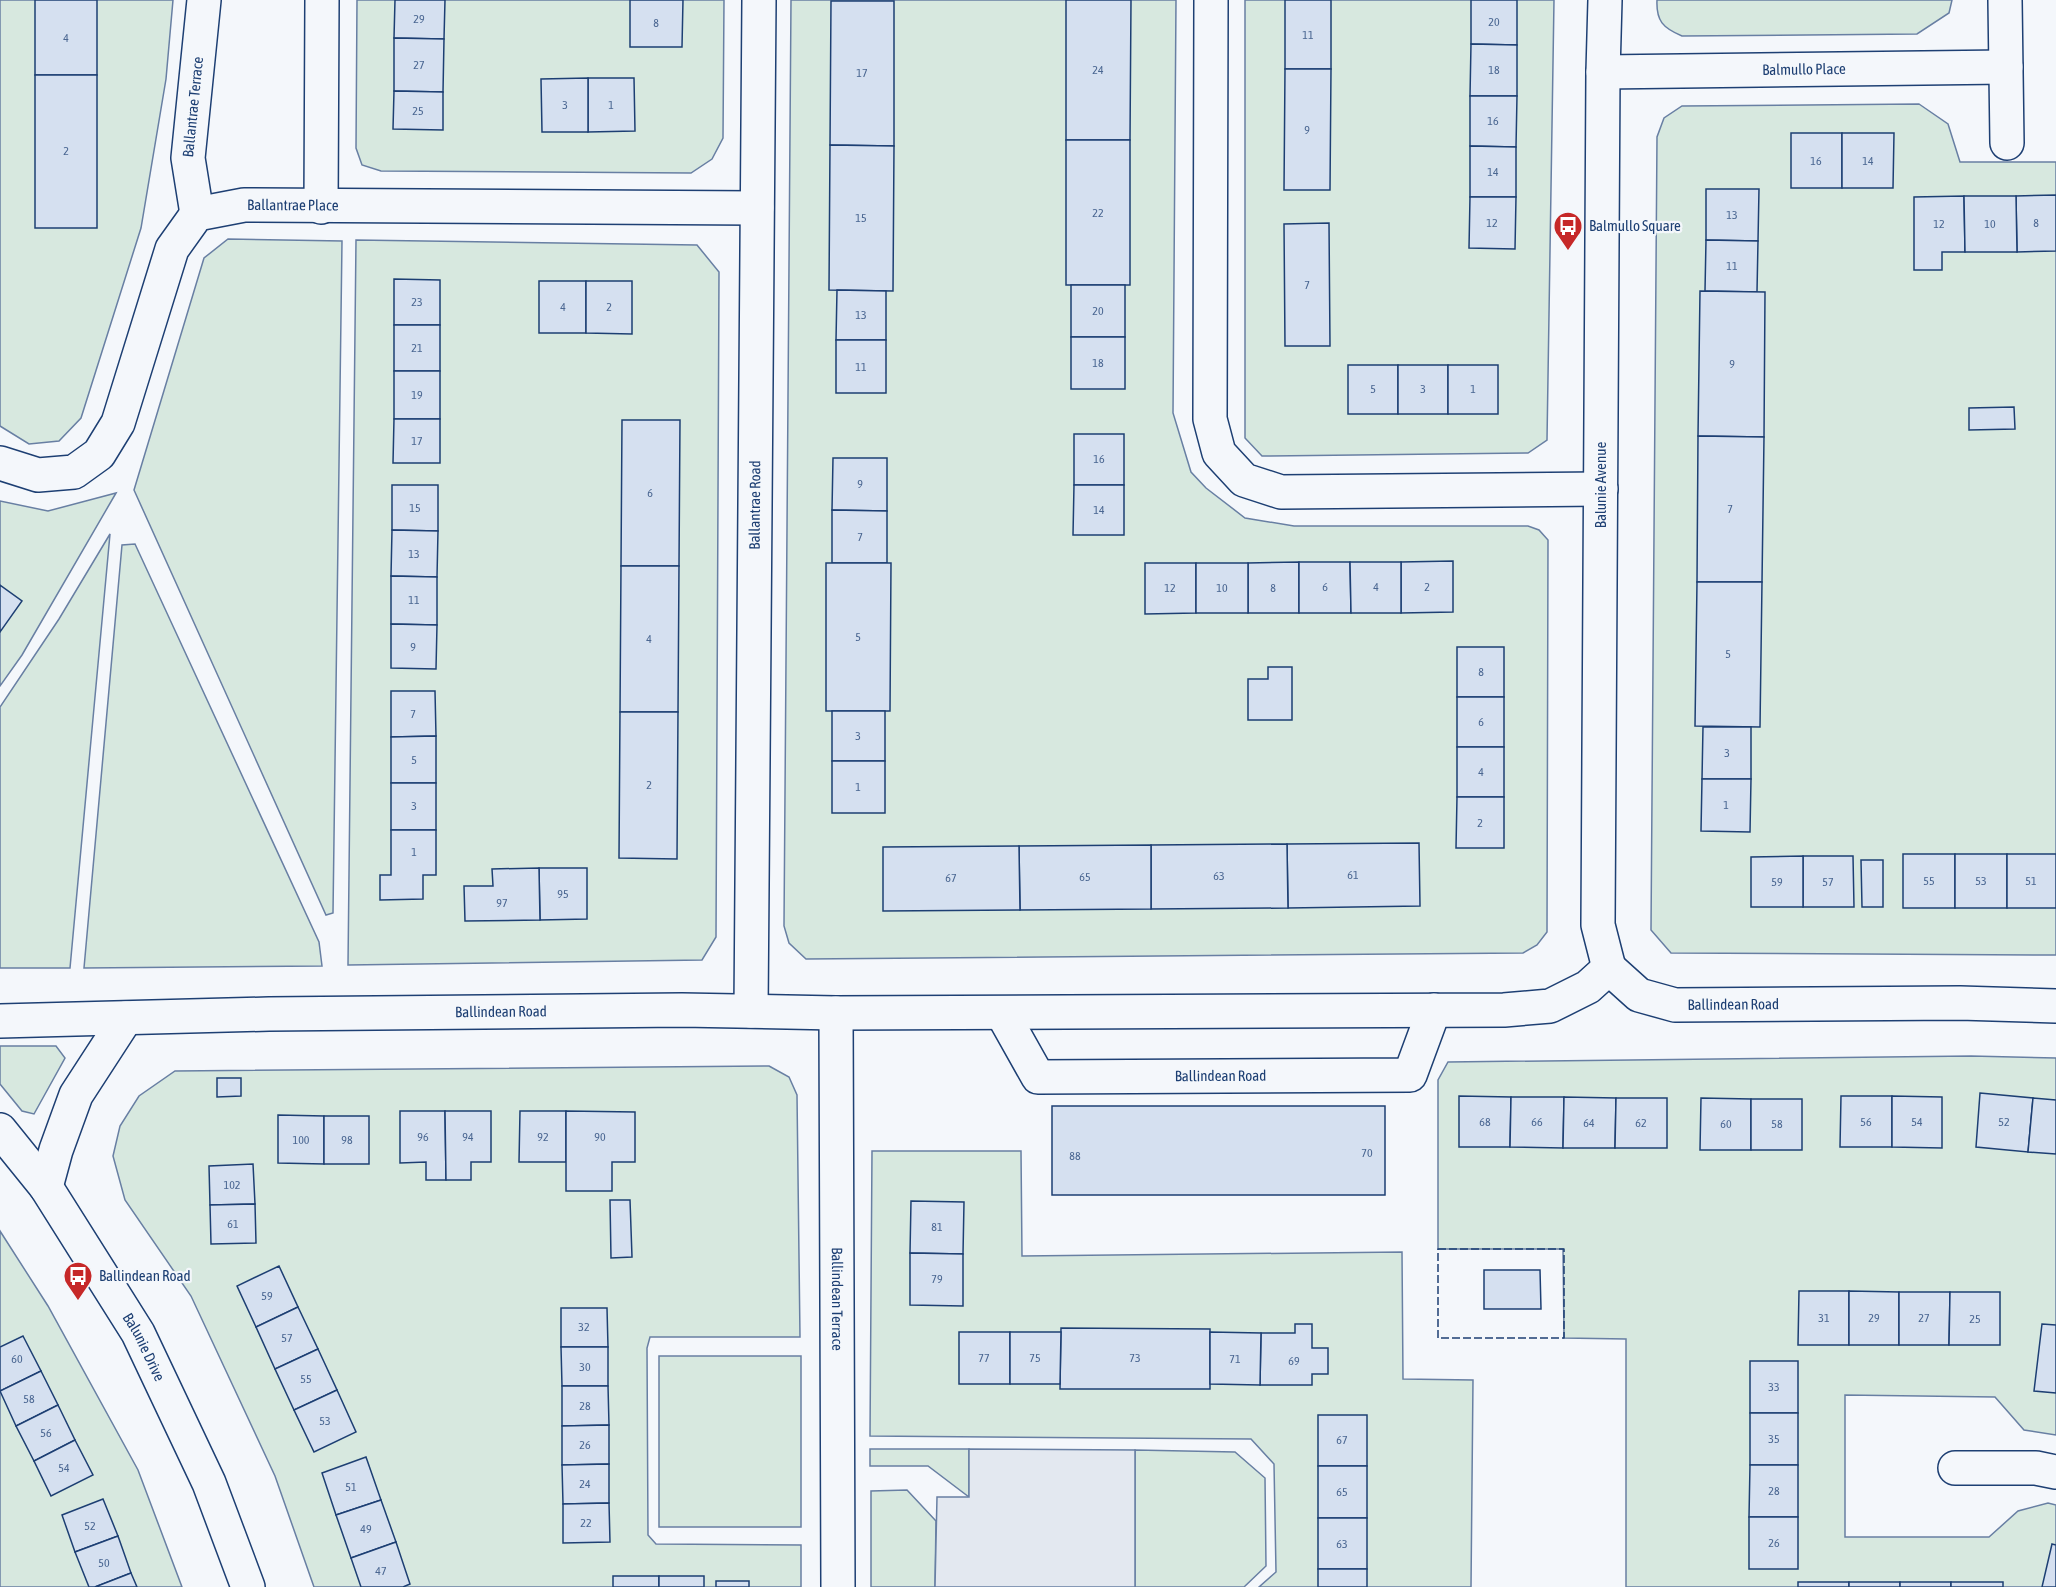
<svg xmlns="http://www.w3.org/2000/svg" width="2056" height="1587" viewBox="0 0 2056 1587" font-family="'Asap Condensed',sans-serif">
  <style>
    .green { fill: #d7e8df; stroke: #687fa3; stroke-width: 1.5 }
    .parking { fill: #e3e8f0; stroke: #687fa3; stroke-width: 1.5 }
    .building { fill: #d5e0f0; stroke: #1d3f73; stroke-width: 1.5 }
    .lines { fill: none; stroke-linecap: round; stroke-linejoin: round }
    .minor-casing { stroke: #1d3f73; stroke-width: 36 }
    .tertiary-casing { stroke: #1d3f73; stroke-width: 36 }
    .minor { stroke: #f4f7fb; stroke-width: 33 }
    .tertiary { stroke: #f4f7fb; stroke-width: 33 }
    .fence { stroke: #1d3f73; stroke-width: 1.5; stroke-dasharray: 8 3; stroke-linecap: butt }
    .labels { text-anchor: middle; stroke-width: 4.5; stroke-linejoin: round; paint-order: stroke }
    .number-label { font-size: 12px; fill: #4b6792 }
    .street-label { font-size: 15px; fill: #1d3f73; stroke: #f4f7fb }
    .poi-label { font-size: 15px; fill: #1d3f73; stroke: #f4f7fb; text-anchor: start }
  </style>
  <rect width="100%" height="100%" fill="#f4f7fb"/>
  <g class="green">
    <path d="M0,0H173L166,79L141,228L81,418L59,441L29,444L0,426Z"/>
    <path d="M357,0H724L723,138L712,159L691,173L381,171L362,165L356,148Z"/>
    <path d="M791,0H1176L1173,413L1191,472L1206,488L1245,518L1294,526H1528L1539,530L1548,540L1547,932L1537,945L1523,953L806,959L789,943L784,926Z"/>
    <path d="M1245,0H1554L1547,440L1528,453L1262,456L1245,438Z"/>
    <path d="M1657,0H1952L1949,13L1917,34L1682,36C1663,28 1656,21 1657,0Z"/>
    <path d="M1919,104L1948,124L1960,162H2056V955L1671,953L1651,930L1657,137L1664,118L1682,106Z"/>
    <path d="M228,239L342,241L333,913L326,915L134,490L204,258Z"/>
    <path d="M356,240L697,245L719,272L716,937L702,960L348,965Z"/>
    <path d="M116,493L22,655L0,686V501L48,511Z"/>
    <path d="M110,534L70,968H0V707L59,619Z"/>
    <path d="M135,544L319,942L322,966L84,968L122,545Z"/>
    <path d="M0,1046H56L65,1058L34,1114L22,1111L0,1084Z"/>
    <path d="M1971,1056L2056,1058V1435L2024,1430L1995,1397L1845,1395V1537H1989L2018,1511L2048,1503L2056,1505V1587H1626V1339L1564,1338L1563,1249H1438V1080L1448,1062Z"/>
    <path d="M769,1066L789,1077L797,1095L800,1337H650L647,1348L648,1535L656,1544L801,1545V1587H314L275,1476L191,1296L125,1200L113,1156L120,1126L139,1096L175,1071Z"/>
    <path d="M872,1151H1021L1022,1256L1402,1252L1403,1379L1473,1380L1471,1587H1259L1276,1572L1274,1464L1251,1439L870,1436Z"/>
    <path d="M0,1231L48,1306L138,1470L182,1587H0Z"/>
    <rect x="659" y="1356" width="142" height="171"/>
    <path d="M870,1449H969V1497L928,1466H870Z"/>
    <path d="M1135,1450L1235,1452L1265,1478L1266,1566L1244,1587H1135Z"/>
    <path d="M907,1490L936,1521L935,1587H871V1491Z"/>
  </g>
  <path class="parking" d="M969,1449L1135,1450V1587H935L937,1497H969Z"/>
  <g class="building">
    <rect x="35" y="0" width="62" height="75"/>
    <path d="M395,0H445L444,39L394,38Z"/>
    <path d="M630,0H683L682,47H630Z"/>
    <path d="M1066,0H1131L1130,140H1066Z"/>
    <rect x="1285" y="0" width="46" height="69"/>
    <path d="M1471,0H1517V45L1471,44Z"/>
    <path d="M831,1H894V146L830,145Z"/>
    <path d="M394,38L444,39L443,92L394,91Z"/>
    <path d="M1471,44L1517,45V96H1470Z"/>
    <path d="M1285,69H1331L1330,190H1284Z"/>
    <rect x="35" y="75" width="62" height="153"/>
    <path d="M588,78H634L635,131L588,132Z"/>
    <path d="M588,78V132H542L541,79Z"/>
    <path d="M394,91L443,92V130L393,129Z"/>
    <path d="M1470,96H1517L1516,147L1470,146Z"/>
    <rect x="1791" y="133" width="51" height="55"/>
    <path d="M1842,133H1894L1893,188H1842Z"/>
    <rect x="1066" y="140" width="64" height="145"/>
    <path d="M830,145L894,146L893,291L829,290Z"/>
    <path d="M1470,146L1516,147V197H1470Z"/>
    <path d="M1706,189H1759L1758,241L1706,240Z"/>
    <path d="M2056,195V251L2017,252L2016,196Z"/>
    <path d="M1964,196L1965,252H1942V270H1914V197Z"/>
    <path d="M1964,196H2016L2017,252H1965Z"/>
    <path d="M1470,197H1516L1515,249L1469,248Z"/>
    <path d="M1329,223L1330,346H1285L1284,224Z"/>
    <path d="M1706,240L1758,241L1757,292L1705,291Z"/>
    <path d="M394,279L440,280V325H394Z"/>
    <rect x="539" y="281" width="47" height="52"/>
    <path d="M586,281H632V334L586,333Z"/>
    <rect x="1071" y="285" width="54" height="52"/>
    <path d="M837,290L886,291V340H836Z"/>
    <path d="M1700,291L1765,292L1764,437L1698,436Z"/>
    <rect x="394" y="325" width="46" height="46"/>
    <rect x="1071" y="337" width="54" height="52"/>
    <rect x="836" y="340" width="50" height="53"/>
    <rect x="1348" y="365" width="50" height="49"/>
    <rect x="1398" y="365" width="50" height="49"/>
    <rect x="1448" y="365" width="50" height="49"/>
    <rect x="394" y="371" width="46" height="48"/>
    <path d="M2014,407L2015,429L1969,430V408Z"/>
    <path d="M394,419H440V463H393Z"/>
    <path d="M622,420H680L679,566H621Z"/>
    <rect x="1074" y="434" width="50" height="51"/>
    <path d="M1698,436L1764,437L1762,582H1697Z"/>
    <path d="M833,458H887V511L832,510Z"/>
    <path d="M392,485H438V531L392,530Z"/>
    <path d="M1074,485H1124V535H1073Z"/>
    <path d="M832,510L887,511V563H832Z"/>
    <path d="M392,530L438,531L437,577L391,576Z"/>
    <path d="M1453,561V612L1401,613V562Z"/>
    <path d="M1299,562V613H1248V563Z"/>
    <path d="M1299,562H1350L1351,613H1299Z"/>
    <path d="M1350,562H1401V613H1351Z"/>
    <path d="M826,563H891L890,711H826Z"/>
    <path d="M1145,563H1196V613L1145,614Z"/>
    <rect x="1196" y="563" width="52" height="50"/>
    <path d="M621,566H679L678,712H620Z"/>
    <path d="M391,576L437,577V625L391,624Z"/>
    <path d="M1697,582H1762L1760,727L1695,726Z"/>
    <path d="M0,585L22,601L0,632Z"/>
    <path d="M391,624L437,625L436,669L391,668Z"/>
    <rect x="1457" y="647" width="47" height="50"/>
    <path d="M1268,667H1292V720H1248V679H1268Z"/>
    <path d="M391,691H435L436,736L391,737Z"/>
    <rect x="1457" y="697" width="47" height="50"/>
    <rect x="832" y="711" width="53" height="50"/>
    <path d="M620,712H678L677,859L619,858Z"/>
    <path d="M1703,727H1751V779H1702Z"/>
    <path d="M436,736V783H391V737Z"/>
    <rect x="1457" y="747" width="47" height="50"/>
    <rect x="832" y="761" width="53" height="52"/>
    <path d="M1702,779H1751L1750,832L1701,831Z"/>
    <rect x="391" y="783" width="45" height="47"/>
    <path d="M1457,797H1504V848H1456Z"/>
    <path d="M391,830H436V875H423V899L380,900V875H391Z"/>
    <path d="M1419,843L1420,906L1288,908L1287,844Z"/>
    <path d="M1287,844L1288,908L1151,909V845Z"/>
    <path d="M1151,845V909L1020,910L1019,846Z"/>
    <path d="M1019,846L1020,910L883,911V847Z"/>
    <rect x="1903" y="854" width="52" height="54"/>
    <rect x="1955" y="854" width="52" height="54"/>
    <rect x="2007" y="854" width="49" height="54"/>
    <path d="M1803,856H1853L1854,907H1803Z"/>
    <path d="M1803,856V907H1751V857Z"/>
    <path d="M1861,860H1883V907H1862Z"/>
    <path d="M539,868H587V919L540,920Z"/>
    <path d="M539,868L540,920L465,921L464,886H493L492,869Z"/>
    <path d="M217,1078H241V1096L217,1097Z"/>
    <path d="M1980,1093L2033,1098L2028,1152L1976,1147Z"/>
    <path d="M1459,1096L1511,1097L1510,1147H1459Z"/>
    <path d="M1841,1096H1892V1147H1840Z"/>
    <path d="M1892,1096L1942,1097V1148L1892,1147Z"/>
    <path d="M1511,1097H1564L1563,1148L1510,1147Z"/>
    <path d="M1564,1097L1616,1098L1615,1148H1563Z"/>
    <path d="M1616,1098H1667V1148H1615Z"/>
    <path d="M1701,1098L1751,1099V1150H1700Z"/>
    <path d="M2033,1098L2056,1100V1154L2028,1152Z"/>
    <rect x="1751" y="1099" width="51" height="51"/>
    <rect x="1052" y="1106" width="333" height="89"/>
    <path d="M400,1111H445L446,1180H426V1162L400,1163Z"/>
    <path d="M445,1111H491V1162H471V1180H446Z"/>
    <path d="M520,1111H566V1162H519Z"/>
    <path d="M566,1111L635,1112V1162H612V1191H566Z"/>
    <path d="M278,1115L324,1116V1164L278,1163Z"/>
    <rect x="324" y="1116" width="45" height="48"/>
    <path d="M253,1164L255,1204L210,1205L209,1166Z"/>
    <path d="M610,1200H630L632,1257L611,1258Z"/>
    <path d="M911,1201L964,1202L963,1254L910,1253Z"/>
    <path d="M255,1204L256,1243L211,1244L210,1205Z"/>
    <path d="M910,1253L963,1254V1306L910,1305Z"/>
    <path d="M279,1266L298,1307L256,1327L237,1286Z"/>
    <path d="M1484,1270H1540L1541,1309H1484Z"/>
    <path d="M1799,1291H1849V1345H1798Z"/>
    <path d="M1849,1291L1899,1292V1345H1849Z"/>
    <path d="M1899,1292H1950L1949,1345H1899Z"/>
    <path d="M1950,1292H2000V1345H1949Z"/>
    <path d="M298,1307L318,1349L275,1369L256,1327Z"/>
    <path d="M561,1308H607L608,1347H561Z"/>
    <path d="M1295,1324H1312V1348H1328V1374H1312V1385H1260L1261,1333H1295Z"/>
    <path d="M2042,1324L2056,1325V1393L2034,1391Z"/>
    <path d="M1061,1328L1210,1329V1389H1060Z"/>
    <rect x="959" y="1332" width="51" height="52"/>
    <path d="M1010,1332H1061L1060,1384H1010Z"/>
    <path d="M1210,1332L1261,1333L1260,1385L1210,1384Z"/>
    <path d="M23,1336L41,1371L0,1391V1347Z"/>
    <path d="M561,1347H608V1386H562Z"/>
    <path d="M318,1349L337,1390L294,1410L275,1369Z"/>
    <rect x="1750" y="1361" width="48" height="52"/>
    <path d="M41,1371L58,1405L16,1426L0,1391Z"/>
    <path d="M562,1386H608L609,1425L562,1426Z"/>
    <path d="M337,1390L356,1432L314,1452L294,1410Z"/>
    <path d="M58,1405L75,1440L34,1461L16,1426Z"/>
    <rect x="1750" y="1413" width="48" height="52"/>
    <rect x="1318" y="1415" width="49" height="51"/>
    <path d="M609,1425V1464L562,1465V1426Z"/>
    <path d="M75,1440L93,1475L51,1496L34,1461Z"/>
    <path d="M366,1457L381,1500L336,1515L322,1473Z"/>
    <path d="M609,1464V1503L563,1504L562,1465Z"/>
    <path d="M1750,1465H1798V1517H1749Z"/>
    <rect x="1318" y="1466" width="49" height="52"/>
    <path d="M103,1499L118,1536L75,1552L62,1515Z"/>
    <path d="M381,1500L396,1542L351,1558L336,1515Z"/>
    <path d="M609,1503L610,1542L563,1543V1504Z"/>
    <rect x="1749" y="1517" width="49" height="52"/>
    <rect x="1318" y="1518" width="49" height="51"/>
    <path d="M118,1536L131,1573L95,1587H89L75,1552Z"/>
    <path d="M396,1542L410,1584L403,1587H361L351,1558Z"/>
    <path d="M2052,1544L2056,1545V1587H2042Z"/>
    <rect x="1318" y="1569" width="49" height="18"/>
    <path d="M131,1573L137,1587H95Z"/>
    <rect x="613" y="1576" width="46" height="11"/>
    <rect x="659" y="1576" width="45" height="11"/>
    <rect x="716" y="1581" width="33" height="6"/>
    <rect x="1798" y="1582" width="51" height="5"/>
    <rect x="1849" y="1582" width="51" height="5"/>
    <rect x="1900" y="1582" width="51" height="5"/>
    <rect x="1951" y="1582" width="52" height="5"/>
  </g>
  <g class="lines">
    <g class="minor-casing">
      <g id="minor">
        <path d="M1211,0L1210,419L1219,453L1244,480L1281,492L1601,489"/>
        <path d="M2005,0L2007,143"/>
        <path id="s1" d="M1603,72L2006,67"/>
        <path d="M321,207L322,0"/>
        <path id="s2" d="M197,214L188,158L204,0"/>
        <path id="s3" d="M0,463L38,475L74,472L99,454L118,423L172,249L197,214L244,205L757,208"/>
        <path id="s4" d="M751,1011L759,0"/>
        <path id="s5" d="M836,1013L838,1587"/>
        <path id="s6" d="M1002,1013L1038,1077L1410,1075L1434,1010"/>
        <path d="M1955,1468H2036L2056,1472"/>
      </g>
    </g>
    <g class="tertiary-casing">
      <g id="tertiary">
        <path d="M1605,0L1603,72L1598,925L1609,968"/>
        <path id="s7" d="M1609,968L1639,995L1675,1005L1960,1003L2056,1006"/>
        <path id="s8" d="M0,1021L269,1014L682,1010L836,1013L1504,1010L1550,1006L1588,987L1609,968"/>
        <path id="s9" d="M0,1130L46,1187L138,1333L209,1483L248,1587"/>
        <path d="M46,1187L56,1150L76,1095L126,1018"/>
      </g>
    </g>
    <use href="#minor" class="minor"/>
    <use href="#tertiary" class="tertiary"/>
    <rect class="fence" x="1438" y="1249" width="126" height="89"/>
  </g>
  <defs>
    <g id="bus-pin" transform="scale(1.5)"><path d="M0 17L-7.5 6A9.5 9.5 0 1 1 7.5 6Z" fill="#c62828" stroke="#f4f7fb"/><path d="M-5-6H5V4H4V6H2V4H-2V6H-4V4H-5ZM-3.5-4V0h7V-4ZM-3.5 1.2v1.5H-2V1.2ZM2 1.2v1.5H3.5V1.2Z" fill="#fff"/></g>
  </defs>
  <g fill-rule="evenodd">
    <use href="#bus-pin" x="1568" y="226"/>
    <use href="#bus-pin" x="78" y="1276"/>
  </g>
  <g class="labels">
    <g class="number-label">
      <text x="419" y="23">29</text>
      <text x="1494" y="26">20</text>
      <text x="656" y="27">8</text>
      <text x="1308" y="39">11</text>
      <text x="66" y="42">4</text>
      <text x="419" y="69">27</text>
      <text x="1098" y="74">24</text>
      <text x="1494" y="74">18</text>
      <text x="862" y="77">17</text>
      <text x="565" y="109">3</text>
      <text x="611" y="109">1</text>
      <text x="418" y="115">25</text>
      <text x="1493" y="125">16</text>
      <text x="1307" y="134">9</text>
      <text x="66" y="155">2</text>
      <text x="1816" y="165">16</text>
      <text x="1868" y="165">14</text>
      <text x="1493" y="176">14</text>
      <text x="1098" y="217">22</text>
      <text x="1732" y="219">13</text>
      <text x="861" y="222">15</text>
      <text x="1492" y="227">12</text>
      <text x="2036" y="227">8</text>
      <text x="1939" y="228">12</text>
      <text x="1990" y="228">10</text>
      <text x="1732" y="270">11</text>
      <text x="1307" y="289">7</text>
      <text x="417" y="306">23</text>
      <text x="563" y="311">4</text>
      <text x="609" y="311">2</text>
      <text x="1098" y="315">20</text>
      <text x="861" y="319">13</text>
      <text x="417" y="352">21</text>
      <text x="1098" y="367">18</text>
      <text x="1732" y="368">9</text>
      <text x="861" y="371">11</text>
      <text x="1373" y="393">5</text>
      <text x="1423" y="393">3</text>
      <text x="1473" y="393">1</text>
      <text x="417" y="399">19</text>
      <text x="417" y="445">17</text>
      <text x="1099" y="463">16</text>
      <text x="860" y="488">9</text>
      <text x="650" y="497">6</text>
      <text x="415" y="512">15</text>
      <text x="1730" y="513">7</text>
      <text x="1099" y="514">14</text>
      <text x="860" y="541">7</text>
      <text x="414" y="558">13</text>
      <text x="1325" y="591">6</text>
      <text x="1376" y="591">4</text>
      <text x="1427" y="591">2</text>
      <text x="1170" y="592">12</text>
      <text x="1222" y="592">10</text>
      <text x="1273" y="592">8</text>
      <text x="414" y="604">11</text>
      <text x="858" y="641">5</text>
      <text x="649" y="643">4</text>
      <text x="413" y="651">9</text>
      <text x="1728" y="658">5</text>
      <text x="1481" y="676">8</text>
      <text x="413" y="718">7</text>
      <text x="1481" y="726">6</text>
      <text x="858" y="740">3</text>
      <text x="1727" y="757">3</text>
      <text x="414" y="764">5</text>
      <text x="1481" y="776">4</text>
      <text x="649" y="789">2</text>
      <text x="858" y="791">1</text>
      <text x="1726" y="809">1</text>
      <text x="414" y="810">3</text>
      <text x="1480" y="827">2</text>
      <text x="414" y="856">1</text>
      <text x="1353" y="879">61</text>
      <text x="1219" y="880">63</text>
      <text x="1085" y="881">65</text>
      <text x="951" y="882">67</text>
      <text x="1929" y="885">55</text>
      <text x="1981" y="885">53</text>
      <text x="2031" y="885">51</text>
      <text x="1777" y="886">59</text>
      <text x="1828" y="886">57</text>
      <text x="563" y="898">95</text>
      <text x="502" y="907">97</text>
      <text x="1485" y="1126">68</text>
      <text x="1537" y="1126">66</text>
      <text x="1866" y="1126">56</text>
      <text x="1917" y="1126">54</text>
      <text x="2004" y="1126">52</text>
      <text x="1589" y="1127">64</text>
      <text x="1641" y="1127">62</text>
      <text x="1726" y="1128">60</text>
      <text x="1777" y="1128">58</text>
      <text x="423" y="1141">96</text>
      <text x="468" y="1141">94</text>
      <text x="543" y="1141">92</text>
      <text x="600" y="1141">90</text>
      <text x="301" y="1144">100</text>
      <text x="347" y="1144">98</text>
      <text x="1367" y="1157">70</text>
      <text x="1075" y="1160">88</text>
      <text x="232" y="1189">102</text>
      <text x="233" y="1228">61</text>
      <text x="937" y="1231">81</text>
      <text x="937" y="1283">79</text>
      <text x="267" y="1300">59</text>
      <text x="1824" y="1322">31</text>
      <text x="1874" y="1322">29</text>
      <text x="1924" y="1322">27</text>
      <text x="1975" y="1323">25</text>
      <text x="584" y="1331">32</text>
      <text x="287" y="1342">57</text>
      <text x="984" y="1362">77</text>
      <text x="1035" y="1362">75</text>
      <text x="1135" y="1362">73</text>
      <text x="17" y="1363">60</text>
      <text x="1235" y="1363">71</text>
      <text x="1294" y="1365">69</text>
      <text x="585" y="1371">30</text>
      <text x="306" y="1383">55</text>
      <text x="1774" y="1391">33</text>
      <text x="29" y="1403">58</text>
      <text x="585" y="1410">28</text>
      <text x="325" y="1425">53</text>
      <text x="46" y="1437">56</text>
      <text x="1774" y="1443">35</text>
      <text x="1342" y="1444">67</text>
      <text x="585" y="1449">26</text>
      <text x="64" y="1472">54</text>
      <text x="585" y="1488">24</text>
      <text x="351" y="1491">51</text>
      <text x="1774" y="1495">28</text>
      <text x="1342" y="1496">65</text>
      <text x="586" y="1527">22</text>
      <text x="90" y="1530">52</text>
      <text x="366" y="1533">49</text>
      <text x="1774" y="1547">26</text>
      <text x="1342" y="1548">63</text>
      <text x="104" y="1567">50</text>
      <text x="381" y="1575">47</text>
    </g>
    <g class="street-label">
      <text dy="5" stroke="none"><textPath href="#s1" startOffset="201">Balmullo Place</textPath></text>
      <text dy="5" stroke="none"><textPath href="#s2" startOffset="108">Ballantrae Terrace</textPath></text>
      <text dy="5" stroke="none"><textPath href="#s3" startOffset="465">Ballantrae Place</textPath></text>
      <text transform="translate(1601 485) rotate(-90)" y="5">Balunie Avenue</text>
      <text dy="5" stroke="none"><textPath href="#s4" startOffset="506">Ballantrae Road</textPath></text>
      <text dy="5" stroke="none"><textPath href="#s7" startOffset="136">Ballindean Road</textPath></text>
      <text dy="5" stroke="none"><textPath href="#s8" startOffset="501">Ballindean Road</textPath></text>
      <text dy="5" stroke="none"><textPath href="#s6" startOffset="256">Ballindean Road</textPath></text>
      <text dy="5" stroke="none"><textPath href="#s5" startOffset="286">Ballindean Terrace</textPath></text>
      <text dy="5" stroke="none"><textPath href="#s9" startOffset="261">Balunie Drive</textPath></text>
    </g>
    <g class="poi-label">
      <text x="1589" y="231">Balmullo Square</text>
      <text x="99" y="1281">Ballindean Road</text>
    </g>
  </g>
</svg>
